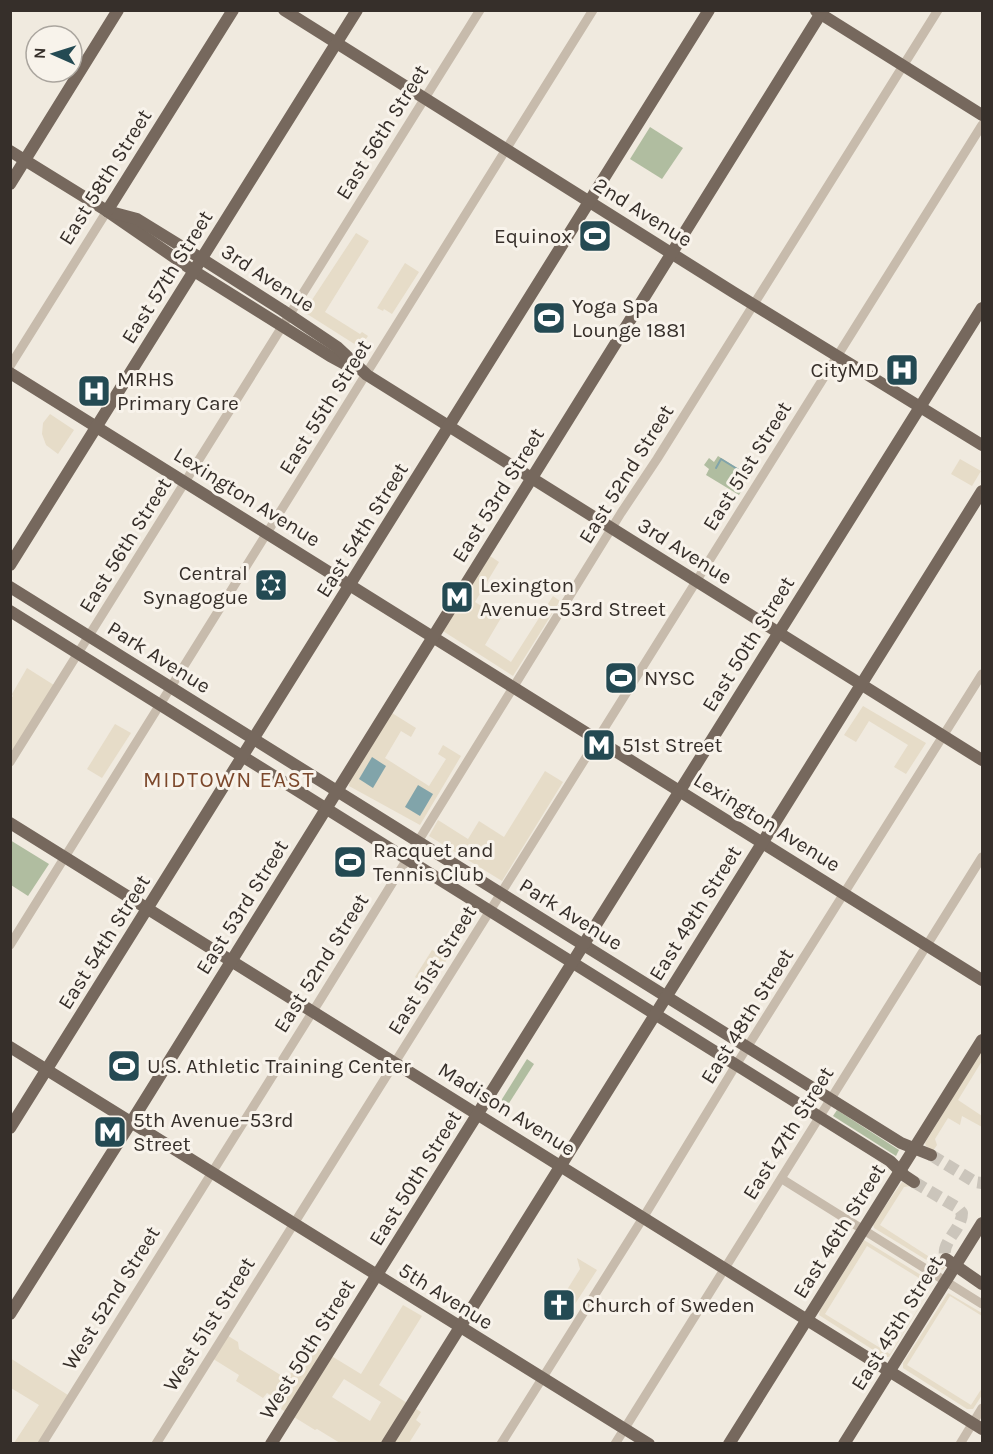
<svg xmlns="http://www.w3.org/2000/svg" width="993" height="1454" viewBox="0 0 993 1454" font-family="Karla,sans-serif">
  <style>
    .green { fill: #b0bda0 }
    .plaza { fill: #e6dcc8; fill-rule: evenodd }
    .water { fill: #81a4aa }
    .lines { fill: none; stroke-linecap: round; stroke-linejoin: round }
    .stream { stroke: #81a4aa; stroke-width: 2 }
    .major-tunnel { stroke: #cbc5bb; stroke-width: 12; stroke-dasharray: 12 6; stroke-linecap: butt }
    .minor { stroke: #c7bbac; stroke-width: 9 }
    .major { stroke: #76685d; stroke-width: 12 }
    .major-bridge { stroke: #76685d; stroke-width: 12 }
    .labels { text-anchor: middle; stroke-width: 6; stroke-linejoin: round; paint-order: stroke }
    .street-label { font-size: 21px; fill: #362f2a; stroke: #f8f3eb }
    .poi-label { font-size: 21px; fill: #362f2a; stroke: #f8f3eb; text-anchor: start }
    .neighbourhood-label { font-size: 22px; letter-spacing: 1.5px; fill: #7c482c; stroke: #f8f3eb }
  </style>
  <rect width="100%" height="100%" fill="#f0eadf"/>
  <g class="green">
    <path d="M650,127L683,148L662,179L630,159Z"/>
    <path d="M718,456L750,476L739,495L706,475L709,469L704,465L709,458L714,462Z"/>
    <path d="M10,840L49,864L28,896L11,885Z"/>
    <path d="M527,1059L534,1064L506,1108L499,1104Z"/>
    <path d="M837,1110L899,1150L896,1156L833,1116Z"/>
  </g>
  <g class="plaza">
    <path d="M356,233L369,241L325,312L360,334L362,332L368,336L361,346L369,352H367L304,312Z"/>
    <path d="M405,263L419,272L392,314L384,309L383,311L377,308Z"/>
    <path d="M50,414L74,430L58,454L46,445L42,434L43,423Z"/>
    <path d="M960,459L981,471L972,486L951,474Z"/>
    <path d="M490,556L499,562L475,602L501,618L485,645L511,662L553,596L560,601L513,676L443,631Z"/>
    <path d="M27,668L57,687L17,752L11,748L10,700L13,696L12,694Z"/>
    <path d="M863,706L926,743L906,774L894,767L908,745L869,721L856,742L844,735Z"/>
    <path d="M392,713L416,728L411,737L401,731L385,758L429,786L446,759L438,754L443,745L461,756L420,825L349,786L350,779Z"/>
    <path d="M115,724L131,733L102,778L87,769Z"/>
    <path d="M545,771L563,782L502,881L429,836L438,820L468,839L479,821L504,837Z"/>
    <path d="M432,950L447,959L431,987L415,977Z"/>
    <path d="M982,1049V1061L958,1100L982,1116V1127L962,1116L960,1125L948,1118L935,1139L937,1145L933,1151L926,1146L925,1143Z"/>
    <path d="M902,1182L911,1186L904,1187L880,1225L945,1267L943,1270L874,1228L873,1224Z"/>
    <path d="M864,1240L934,1283L889,1357H884L819,1315L820,1310ZM867,1246L932,1286L890,1354L825,1314Z"/>
    <path d="M577,1258L597,1270L573,1307L554,1296L565,1293L580,1269Z"/>
    <path d="M948,1293L982,1313V1316L950,1296L907,1365L971,1405L982,1388V1395L973,1409H967L903,1368V1363Z"/>
    <path d="M403,1305L422,1316L379,1385L421,1412L416,1420L421,1424L409,1443H340L317,1429L315,1430L281,1409L284,1403L267,1393L263,1398L236,1381L239,1375L210,1357L225,1334L238,1342L239,1349L287,1379L304,1353L309,1356L315,1346L361,1374ZM344,1379L381,1402L370,1421L332,1397Z"/>
    <path d="M10,1358L71,1397L42,1443H14L39,1405L11,1388Z"/>
  </g>
  <g class="water">
    <path d="M372,757L386,766L373,788L359,779Z"/>
    <path d="M418,785L433,794L420,816L405,807Z"/>
  </g>
  <g class="lines">
    <path class="stream" d="M716,468L721,459L747,475L746,477"/>
    <g class="major-tunnel">
      <path d="M931,1155L975,1182L982,1183"/>
      <path d="M914,1182L958,1208L962,1213C962,1230 939,1243 946,1259"/>
    </g>
    <g class="minor">
      <path d="M10,366L107,211"/>
      <path d="M10,762L480,10"/>
      <path d="M10,945L593,10"/>
      <path d="M782,1179L982,1304"/>
      <path d="M42,1444L320,1000L621,513L657,459L938,10"/>
      <path d="M156,1444L982,125"/>
      <path d="M501,1444L643,1218L736,1065L982,674"/>
      <path d="M615,1444L982,857"/>
      <path d="M960,1444L982,1408"/>
    </g>
    <g class="major">
      <path d="M284,10L733,292L982,445"/>
      <path d="M816,11L982,115"/>
      <path d="M10,151L107,211L194,271L330,356L354,369"/>
      <path d="M10,184L118,10"/>
      <path d="M107,211L137,219L202,259L282,310L337,347L367,375L982,760"/>
      <path d="M107,211L233,10"/>
      <path d="M10,373L982,980"/>
      <path d="M10,565L357,10"/>
      <path d="M10,587L901,1143L931,1155"/>
      <path d="M10,611L890,1161L905,1176L914,1182"/>
      <path d="M10,823L982,1429"/>
      <path d="M10,1047L649,1444"/>
      <path d="M10,1128L709,10"/>
      <path d="M10,1314L125,1132L823,10"/>
      <path d="M271,1444L982,308"/>
      <path d="M387,1444L982,491"/>
      <path d="M729,1444L982,1040"/>
      <path d="M844,1444L982,1223"/>
    </g>
    <path class="major-bridge" d="M946,1259L982,1284"/>
  </g>
  <defs>
    <g id="stadium-square" transform="scale(1.725)"><rect x="-9" y="-9" width="18" height="18" rx="4" fill="#244a53" stroke="#f8f3eb"/><path d="M0-5a6.5 5 0 1 0 0 10a6.5 5 0 1 0 0-10ZM-3.5-1.8h7v3.6h-7Z" fill="#fff"/></g>
    <g id="hospital-square" transform="scale(1.725)"><rect x="-9" y="-9" width="18" height="18" rx="4" fill="#244a53" stroke="#f8f3eb"/><path d="M-5-5h3v3.5h4V-5h3V5h-3V1.5h-4V5h-3Z" fill="#fff"/></g>
    <g id="synagogue-square" transform="scale(1.725)"><rect x="-9" y="-9" width="18" height="18" rx="4" fill="#244a53" stroke="#f8f3eb"/><path d="M0-6.5L5.6 3.2H-5.6ZM0 6.5L5.6-3.2H-5.6Z" fill="#fff"/></g>
    <g id="metro-square" transform="scale(1.725)"><rect x="-9" y="-9" width="18" height="18" rx="4" fill="#244a53" stroke="#f8f3eb"/><path d="M-5.5 5V-5H-3L0 0L3-5H5.5V5H3V-.5L0 4L-3-.5V5Z" fill="#fff"/></g>
    <g id="church-square" transform="scale(1.725)"><rect x="-9" y="-9" width="18" height="18" rx="4" fill="#244a53" stroke="#f8f3eb"/><path d="M-1.2-6h2.4v3.5h3.3v2.4h-3.3V6h-2.4V-.1h-3.3v-2.4h3.3Z" fill="#fff"/></g>
  </defs>
  <g fill-rule="evenodd">
    <use href="#stadium-square" x="595" y="236"/>
    <use href="#stadium-square" x="549" y="318"/>
    <use href="#hospital-square" x="902" y="370"/>
    <use href="#hospital-square" x="94" y="391"/>
    <use href="#synagogue-square" x="271" y="585"/>
    <use href="#metro-square" x="457" y="597"/>
    <use href="#stadium-square" x="621" y="678"/>
    <use href="#metro-square" x="599" y="745"/>
    <use href="#stadium-square" x="350" y="862"/>
    <use href="#stadium-square" x="124" y="1066"/>
    <use href="#metro-square" x="110" y="1132"/>
    <use href="#church-square" x="559" y="1305"/>
  </g>
  <g class="labels">
    <g class="street-label">
      <text transform="translate(382 132) rotate(-58)" y="7">East 56th Street</text>
      <text transform="translate(105 177) rotate(-58)" y="7">East 58th Street</text>
      <text transform="translate(643 212) rotate(32)" y="7">2nd Avenue</text>
      <text transform="translate(167 277) rotate(-58)" y="7">East 57th Street</text>
      <text transform="translate(268 278) rotate(33)" y="7">3rd Avenue</text>
      <text transform="translate(325 407) rotate(-58)" y="7">East 55th Street</text>
      <text transform="translate(747 466) rotate(-58)" y="7">East 51st Street</text>
      <text transform="translate(626 474) rotate(-58)" y="7">East 52nd Street</text>
      <text transform="translate(498 495) rotate(-58)" y="7">East 53rd Street</text>
      <text transform="translate(247 497) rotate(32)" y="7">Lexington Avenue</text>
      <text transform="translate(362 530) rotate(-58)" y="7">East 54th Street</text>
      <text transform="translate(125 545) rotate(-58)" y="7">East 56th Street</text>
      <text transform="translate(685 551) rotate(32)" y="7">3rd Avenue</text>
      <text transform="translate(748 644) rotate(-58)" y="7">East 50th Street</text>
      <text transform="translate(159 657) rotate(32)" y="7">Park Avenue</text>
      <text transform="translate(767 822) rotate(32)" y="7">Lexington Avenue</text>
      <text transform="translate(242 907) rotate(-58)" y="7">East 53rd Street</text>
      <text transform="translate(695 913) rotate(-58)" y="7">East 49th Street</text>
      <text transform="translate(571 914) rotate(32)" y="7">Park Avenue</text>
      <text transform="translate(104 942) rotate(-58)" y="7">East 54th Street</text>
      <text transform="translate(321 963) rotate(-58)" y="7">East 52nd Street</text>
      <text transform="translate(432 970) rotate(-58)" y="7">East 51st Street</text>
      <text transform="translate(747 1016) rotate(-58)" y="7">East 48th Street</text>
      <text transform="translate(507 1109) rotate(32)" y="7">Madison Avenue</text>
      <text transform="translate(788 1133) rotate(-58)" y="7">East 47th Street</text>
      <text transform="translate(415 1178) rotate(-58)" y="7">East 50th Street</text>
      <text transform="translate(839 1231) rotate(-58)" y="7">East 46th Street</text>
      <text transform="translate(446 1296) rotate(32)" y="7">5th Avenue</text>
      <text transform="translate(111 1298) rotate(-58)" y="7">West 52nd Street</text>
      <text transform="translate(897 1323) rotate(-58)" y="7">East 45th Street</text>
      <text transform="translate(209 1324) rotate(-58)" y="7">West 51st Street</text>
      <text transform="translate(307 1349) rotate(-58)" y="7">West 50th Street</text>
    </g>
    <g class="poi-label">
      <text x="572" y="243" text-anchor="end">Equinox</text>
      <text x="572" y="313">Yoga Spa<tspan x="572" dy="24">Lounge 1881</tspan></text>
      <text x="879" y="377" text-anchor="end">CityMD</text>
      <text x="117" y="386">MRHS<tspan x="117" dy="24">Primary Care</tspan></text>
      <text x="248" y="580" text-anchor="end">Central<tspan x="248" dy="24">Synagogue</tspan></text>
      <text x="480" y="592">Lexington<tspan x="480" dy="24">Avenue–53rd Street</tspan></text>
      <text x="644" y="685">NYSC</text>
      <text x="622" y="752">51st Street</text>
      <text x="373" y="857">Racquet and<tspan x="373" dy="24">Tennis Club</tspan></text>
      <text x="147" y="1073">U.S. Athletic Training Center</text>
      <text x="133" y="1127">5th Avenue–53rd<tspan x="133" dy="24">Street</tspan></text>
      <text x="582" y="1312">Church of Sweden</text>
    </g>
    <g class="neighbourhood-label">
      <text x="229" y="787">MIDTOWN EAST</text>
    </g>
  </g>
  <rect width="993" height="1454" fill="none" stroke="#362f2a" stroke-width="24"/>
  <g transform="translate(54 54) rotate(273)"><circle r="28" fill="#f8f3eb" stroke="#aaa59e" stroke-width="1.5"/>
  <path d="M0-4.5L10 22L0 15L-10 22Z" fill="#244a53"/>
  <text y="-9" font-size="16" font-weight="bold" text-anchor="middle" fill="#362f2a">N</text>
  </g>
</svg>
